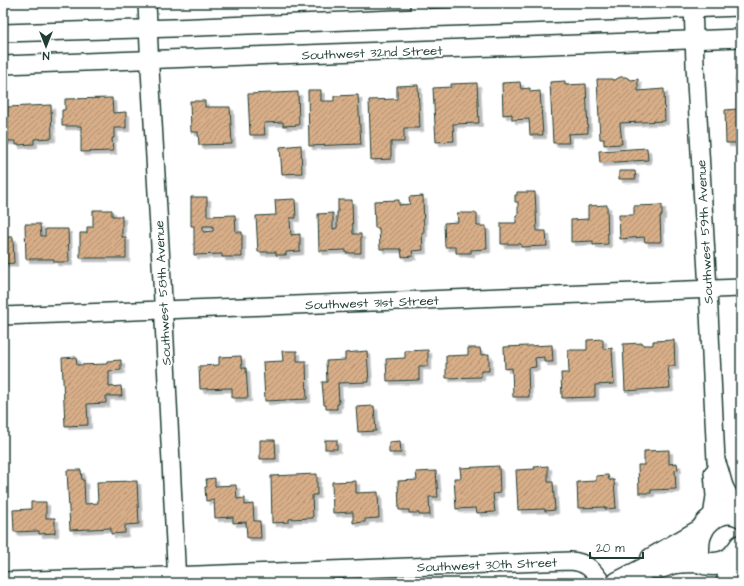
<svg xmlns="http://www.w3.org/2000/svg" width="744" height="586" viewBox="0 0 744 586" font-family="'Architects Daughter',sans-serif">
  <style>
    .building { fill: url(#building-hatch); stroke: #1f3d34; fill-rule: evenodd; filter: url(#shadow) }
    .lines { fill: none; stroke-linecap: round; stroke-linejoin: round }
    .street-casing { stroke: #1f3d34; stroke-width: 20 }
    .secondary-casing { stroke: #1f3d34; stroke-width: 25 }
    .street { stroke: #fff; stroke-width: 17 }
    .secondary { stroke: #fff; stroke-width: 22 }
    .labels { text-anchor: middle; stroke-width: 4; stroke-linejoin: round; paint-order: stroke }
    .street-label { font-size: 13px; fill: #1f3d34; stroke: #fff }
  </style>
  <defs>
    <pattern id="building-hatch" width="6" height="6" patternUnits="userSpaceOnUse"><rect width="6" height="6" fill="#d7ae88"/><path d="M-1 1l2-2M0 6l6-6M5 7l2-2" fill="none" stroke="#ae8f70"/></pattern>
    <filter id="shadow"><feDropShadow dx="3.5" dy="3.5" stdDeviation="0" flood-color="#0004"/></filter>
  </defs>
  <rect width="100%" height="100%" fill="#fff"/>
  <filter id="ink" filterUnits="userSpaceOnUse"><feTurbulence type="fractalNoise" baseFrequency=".025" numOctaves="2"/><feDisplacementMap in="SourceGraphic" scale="8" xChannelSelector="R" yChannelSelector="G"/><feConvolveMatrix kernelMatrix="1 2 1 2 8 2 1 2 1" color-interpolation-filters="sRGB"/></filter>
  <g filter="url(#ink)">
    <g class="building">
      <path d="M620,77H626L631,80L638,79V91L664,89L665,121L620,123L622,144L604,145V139H600L597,79H612L613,80H615Z"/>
      <path d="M736,78H741V143H726L725,110L737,109Z"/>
      <path d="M565,81V85L586,84L588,133L568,134L569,143H553L550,82Z"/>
      <path d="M520,82L521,89L530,88V92L540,91L543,135H530L529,119L512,120V114L503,115L502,83Z"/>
      <path d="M477,83L479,123L453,124L454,141L436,142L433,88L451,87V84Z"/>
      <path d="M418,85L420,128H404V142H391V159L371,160L369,100L397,99V86Z"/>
      <path d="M308,90H321V101H334V96L358,95L361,144L309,146Z"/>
      <path d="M298,92L299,125L283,126V122L264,123L265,135H250L248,94Z"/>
      <path d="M112,98L113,113L126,112V128H114V138H112L113,151L81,152V126H62V110H65V99Z"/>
      <path d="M190,101H205V107H230L232,144L199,145L198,132H191Z"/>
      <path d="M51,105L52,138L34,139V144L16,145V141H3V111H7V107Z"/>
      <path d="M301,145L302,173L282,174L280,147Z"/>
      <path d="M647,148L648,160L600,163L599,151Z"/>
      <path d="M619,171H635L636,179H619Z"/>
      <path d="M517,192H535L537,231H546L547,246L521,247V244H501V223H516V216H518V202H515V195H517Z"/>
      <path d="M423,196L424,233H422L423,250L412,251L413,256L402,257L401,249H380L379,228H375L374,201L399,200V205L410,204L409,197Z"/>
      <path d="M191,197H207V216L235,215L236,232H242V257H222V254L194,255V226H191ZM203,226H213V231L203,232Z"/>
      <path d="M295,199L296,218H290L291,235L300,234V251L286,252V255H276V252H258L256,216L276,215L275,200Z"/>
      <path d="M338,200H352L353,234H361V253H346V250L319,251L318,214L333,213V229L337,228V212H338Z"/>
      <path d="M607,205L608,244L593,245V241L571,242V220L588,219V206Z"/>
      <path d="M662,205V216H660L661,242H645L644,237L620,239L619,215H634V206Z"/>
      <path d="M93,210H112V216H122V237H126V258H80V233H87V227H93Z"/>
      <path d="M457,213H477V226H486L487,249L471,250V253H456V247H445L444,223L458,222Z"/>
      <path d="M25,224H40L41,236H45V229H68L69,262H54V259H26Z"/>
      <path d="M3,225L4,237H13L14,263L3,264Z"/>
      <path d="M603,339V349L612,348L614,384L595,385V397L562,398L561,373H569L568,350H587V340Z"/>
      <path d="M674,340L675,366H668L670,388L625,391L623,344L643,343V345H653V341Z"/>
      <path d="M552,345L553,362H544V357L535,358L536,367L528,368L529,397H513L512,368L505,369L504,347Z"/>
      <path d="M468,348H480L481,355L489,354V371H481V377L446,378V356L468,355Z"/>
      <path d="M428,350V366H419V380L387,381L386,359L405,358V351Z"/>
      <path d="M282,351H297V361H306L307,399L265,401L263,362L283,361Z"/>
      <path d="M367,351L369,382L338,383L339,404H337V409H326V405H324L322,382H327L326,361L345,360V353Z"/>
      <path d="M241,356L242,368H246L248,398H232V388L200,389L199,366L219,365V357Z"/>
      <path d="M76,357L77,365L107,364V361L121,360V370L109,371V387L121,386L122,396H106V403L87,404L88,425L65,426L62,358Z"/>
      <path d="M374,406L376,431L358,432L356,407Z"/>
      <path d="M260,440H275L276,459H260Z"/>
      <rect x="325" y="440" width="12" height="9"/>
      <path d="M400,441L401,453H389V442Z"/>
      <path d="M669,450V464L677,463L678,469L675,470L676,489L651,490V493H639L638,465H644V451Z"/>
      <path d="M499,466L500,493L493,494L495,512L477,513L476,508L456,509L454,478H461L460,468Z"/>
      <path d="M548,466V482H553L555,510L545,511V509L518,510L516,470L535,469L534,467Z"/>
      <path d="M67,470H81L82,480H84L85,504L98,503L97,482L137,481L139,524L125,525V533L111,534V528L70,530Z"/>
      <path d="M436,471L438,497H429L430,515H419V513H409V510H399L398,481L417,480L416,472Z"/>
      <path d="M317,474V495H312L313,518L289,519V522L272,523L271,476Z"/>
      <path d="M608,475L609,480H614L616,508L605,509V507L578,508L577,482L596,481V476Z"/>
      <path d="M215,478V486L236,485L237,499L245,498V505L253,504L254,521H260L261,538H247L246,522L233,523V517L215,518L214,500L206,501L205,487H207L206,479Z"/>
      <path d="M356,481V493L378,492L379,518L365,519V522L353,523V512L333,513L332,482Z"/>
      <path d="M31,502H46V518H55V533L39,534V531L14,532L13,510L31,509Z"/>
    </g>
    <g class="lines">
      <g class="street-casing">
        <g id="street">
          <path d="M147,3L150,69L162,281L177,583"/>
          <path d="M419,3L420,18"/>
          <path d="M693,3L695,65L708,290L716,461C720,469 721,477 724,486C728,496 734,500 734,512"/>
          <path d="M3,33L173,28L420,18L741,7"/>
          <path d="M3,65L741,38"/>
          <path d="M3,316L741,288"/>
          <path d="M712,518L715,496L713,473"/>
          <path d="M3,581L198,575L570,561C587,562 593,570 602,583"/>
          <path d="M725,583L730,560"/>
        </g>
      </g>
      <g class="secondary-casing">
        <g id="secondary">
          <path d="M741,516C725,506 705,519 700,535C698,540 698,546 698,551C698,555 699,559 702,562C705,564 710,564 714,564C727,564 734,557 741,546"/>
          <path d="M651,564L652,559L702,530"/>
          <path d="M618,583L651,566C663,569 664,564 676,562C684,561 693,561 702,561"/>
        </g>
      </g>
      <use href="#street" class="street"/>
      <use href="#secondary" class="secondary"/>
    </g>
  </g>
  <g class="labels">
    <g class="street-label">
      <text transform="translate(372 52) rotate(-2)" y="5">Southwest 32nd Street</text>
      <text transform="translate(704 232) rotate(-93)" y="5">Southwest 59th Avenue</text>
      <text transform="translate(162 293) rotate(-93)" y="5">Southwest 58th Avenue</text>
      <text transform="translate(372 302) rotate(-2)" y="5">Southwest 31st Street</text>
      <text transform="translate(487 564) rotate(-2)" y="5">Southwest 30th Street</text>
    </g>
  </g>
  <rect width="744" height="586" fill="none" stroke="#fff" stroke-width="16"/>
  <rect x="8" y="8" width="728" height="570" fill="none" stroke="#1f3d34" stroke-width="1.5" filter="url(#ink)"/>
  <g transform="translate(46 46) rotate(180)" stroke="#ffffff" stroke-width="3" paint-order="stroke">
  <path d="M0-3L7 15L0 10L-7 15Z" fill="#1f3d34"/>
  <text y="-6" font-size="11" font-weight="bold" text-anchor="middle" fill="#1f3d34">N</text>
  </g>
  <path d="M590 552v6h53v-6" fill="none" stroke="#1f3d34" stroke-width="2"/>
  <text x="596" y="552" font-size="12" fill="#1f3d34" stroke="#ffffff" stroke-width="3" paint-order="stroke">20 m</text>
</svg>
